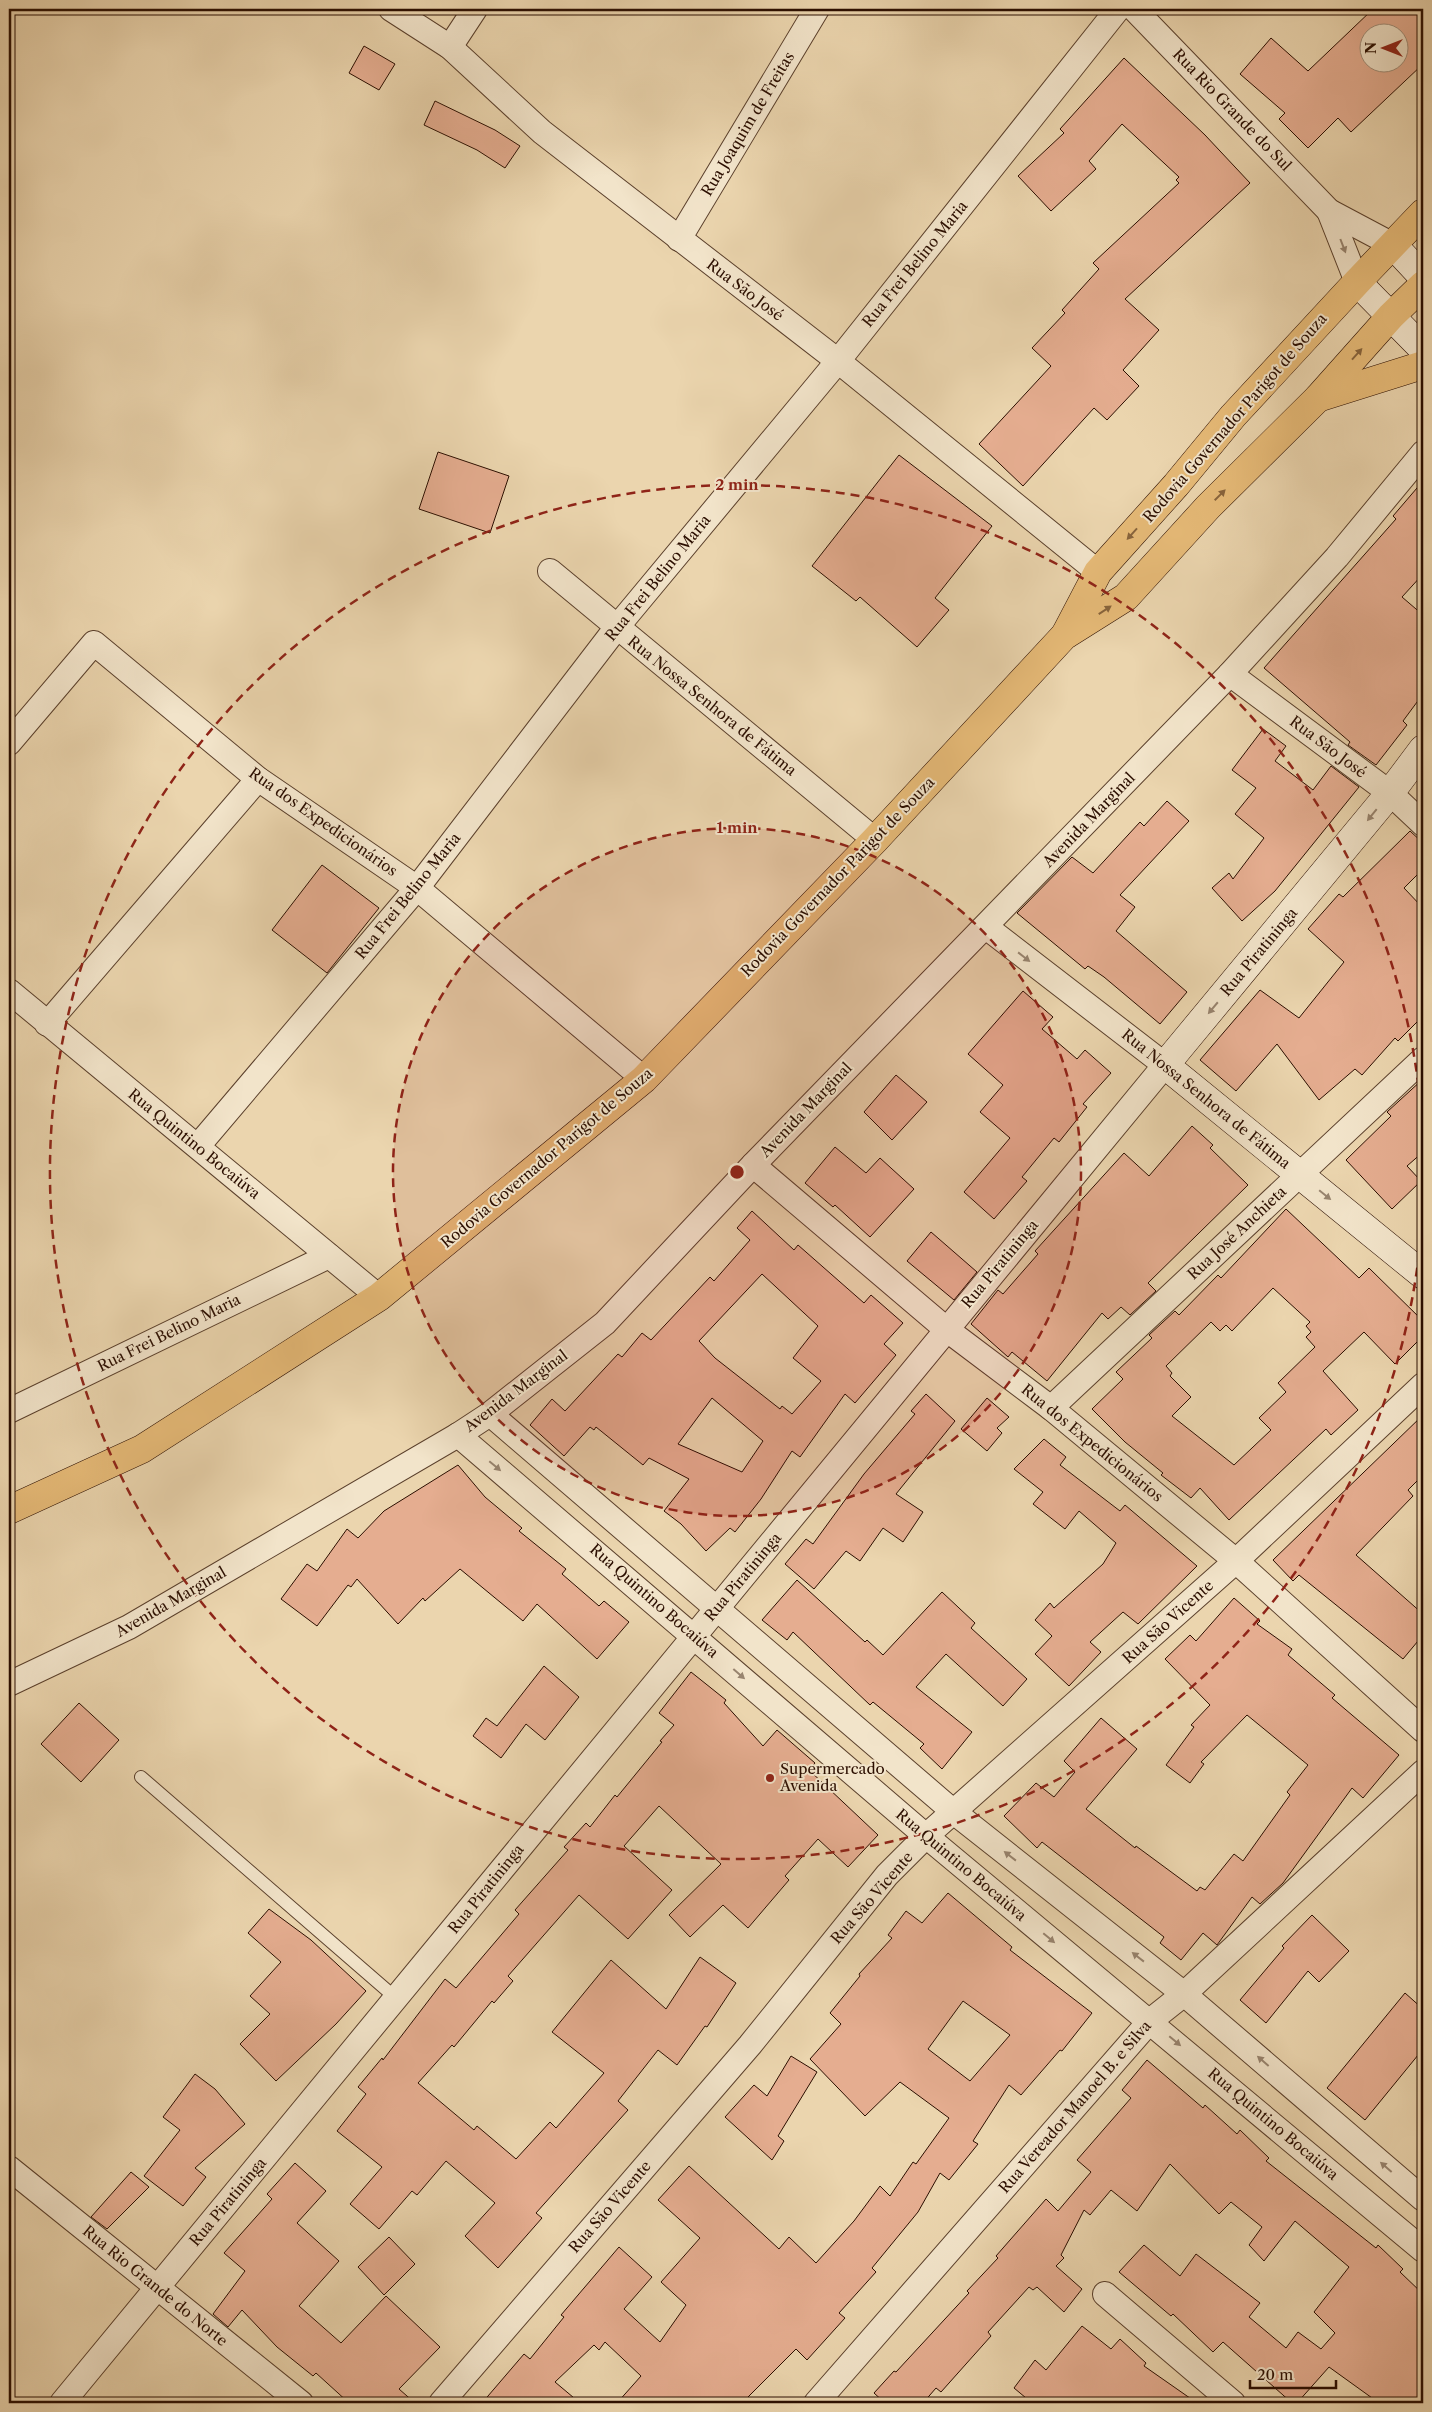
<svg xmlns="http://www.w3.org/2000/svg" width="1432" height="2412" viewBox="0 0 1432 2412" font-family="'Libre Caslon Text',serif">
  <style>
    .building { fill: #e5ad90; stroke: #2b0e00; fill-rule: evenodd }
    .lines { fill: none; stroke-linecap: round; stroke-linejoin: round }
    .lane-casing { stroke: #5b402c; stroke-width: 14 }
    .street-casing { stroke: #5b402c; stroke-width: 26 }
    .secondary-casing { stroke: #2b0e00; stroke-width: 29 }
    .primary-casing { stroke: #2b0e00; stroke-width: 29 }
    .lane { stroke: #f2e4ca; stroke-width: 12 }
    .street { stroke: #f2e4ca; stroke-width: 24 }
    .secondary { stroke: #f2e4ca; stroke-width: 28 }
    .primary { stroke: #e6ba77; stroke-width: 28 }
    .oneway { fill: #98846f }
    .oneway2 { fill: #88643c }
    .ring { fill: none; stroke: #8f2418; stroke-width: 2.5; stroke-dasharray: 9 6 }
    .poi-dot { fill: #8f2418; stroke: #f2e4ca; stroke-width: 2 }
    .labels { text-anchor: middle; stroke-width: 4; stroke-linejoin: round; paint-order: stroke }
    .street-label { font-size: 15px; fill: #2b0e00; stroke: #f2e4ca }
    .poi-label { font-size: 15px; fill: #2b0e00; stroke: #f2e4ca; text-anchor: start }
    .centre { fill: #8f2418; stroke: #f2e4ca; stroke-width: 2.5 }
    .ring-label { font-size: 15px; text-anchor: middle; font-weight: bold; fill: #8f2418; stroke: #f2e4ca; stroke-width: 4; stroke-linejoin: round; paint-order: stroke }
  </style>
  <rect width="100%" height="100%" fill="#ebd5ae"/>
  <filter id="stains"><feTurbulence type="fractalNoise" baseFrequency=".004" numOctaves="4"/><feColorMatrix values="0 0 0 0 .2 0 0 0 0 .09 0 0 0 0 .02 0 0 0 .5 -.17"/></filter>
  <radialGradient id="worn" r=".72"><stop offset=".6" stop-color="#630" stop-opacity="0"/><stop offset="1" stop-color="#630" stop-opacity=".3"/></radialGradient>
  <g class="building">
    <path d="M1373,9H1423V64L1351,132L1338,118L1308,148L1279,119L1285,113L1240,74L1271,38L1308,71ZM1370,32H1400V62H1370Z"/>
    <path d="M364,46L395,64L379,90L349,73Z"/>
    <path d="M1124,58L1205,135L1250,183L1125,299L1159,330L1123,370L1139,386L1107,420L1094,408L1023,486L979,444L1051,366L1032,348L1065,313L1062,310L1099,269L1093,263L1179,183L1176,180L1179,177L1122,124L1089,161L1096,169L1051,211L1018,176L1064,133L1060,129Z"/>
    <path d="M435,101L495,130L520,146L505,168L477,150L424,125Z"/>
    <path d="M438,452L509,476L490,533L419,509Z"/>
    <path d="M899,455L992,526L935,598L949,610L917,647L860,597L856,601L812,566Z"/>
    <path d="M1423,481V574L1402,597L1423,615V694L1403,721L1407,725L1376,765L1348,745L1350,742L1264,668L1396,519L1393,516Z"/>
    <path d="M1263,729L1286,746L1275,761L1313,790L1331,766L1359,787L1275,891L1242,921L1212,888L1229,873L1233,879L1264,838L1235,814L1256,788L1232,770Z"/>
    <path d="M1167,801L1189,821L1120,895L1135,907L1116,931L1187,992L1160,1024L1104,977L1088,966L1085,969L1017,913L1072,857L1093,873L1140,822L1144,826Z"/>
    <path d="M1410,831L1423,843V869L1404,888L1423,908V1016L1398,1041L1395,1038L1362,1075L1355,1069L1319,1100L1277,1044L1236,1091L1200,1060L1260,990L1299,1018L1344,962L1308,929L1339,894L1343,897Z"/>
    <path d="M322,865L379,908L327,973L272,930Z"/>
    <path d="M1023,991L1053,1017L1042,1029L1077,1059L1085,1050L1111,1073L1083,1104L1087,1107L1059,1142L1054,1138L1022,1177L1027,1181L994,1219L964,1192L1010,1138L980,1112L1003,1085L968,1054Z"/>
    <path d="M896,1075L927,1102L892,1140L864,1112Z"/>
    <path d="M1423,1079V1152L1407,1166L1421,1181L1392,1209L1346,1160L1391,1116L1387,1112Z"/>
    <path d="M1192,1126L1213,1145L1210,1148L1248,1185L1148,1283L1156,1291L1130,1315L1121,1307L1108,1319L1102,1313L1047,1381L1012,1352L1008,1357L971,1324L998,1290L1003,1294L1038,1254L1035,1251L1124,1153L1149,1176Z"/>
    <path d="M835,1147L866,1173L880,1158L914,1189L870,1237L835,1205L833,1207L805,1183Z"/>
    <path d="M1286,1209L1359,1278L1369,1268L1423,1321V1336L1395,1364L1364,1332L1323,1371L1358,1410L1331,1435L1326,1429L1229,1520L1200,1488L1191,1498L1161,1475L1163,1473L1125,1442L1092,1409L1123,1379L1116,1372L1152,1338L1149,1335L1175,1311L1179,1315L1218,1275L1221,1278ZM1273,1288L1310,1322L1306,1326L1311,1332L1306,1337L1315,1347L1278,1383L1286,1392L1259,1418L1271,1430L1234,1465L1172,1416L1191,1397L1170,1376L1172,1373L1166,1366L1211,1322L1220,1331L1226,1325L1232,1331Z"/>
    <path d="M752,1211L794,1250L798,1245L864,1303L871,1295L903,1323L884,1344L896,1355L855,1403L845,1394L800,1457L792,1451L761,1499L735,1532L730,1528L706,1551L681,1524L664,1511L689,1479L649,1458L643,1465L596,1427L594,1430L590,1427L564,1456L530,1425L552,1399L565,1411L618,1354L622,1357L642,1333L651,1340L710,1277L714,1281L750,1240L737,1228ZM762,1274L818,1326L793,1358L821,1381L792,1414L782,1406L780,1409L715,1358L699,1341ZM712,1398L763,1441L742,1472L678,1444Z"/>
    <path d="M931,1232L977,1272L954,1300L907,1261Z"/>
    <path d="M926,1394L955,1421L896,1494L923,1512L903,1542L883,1528L860,1561L846,1551L814,1589L785,1564L806,1539L813,1544L864,1474L915,1414L911,1411Z"/>
    <path d="M987,1398L1009,1417L997,1428L1002,1433L987,1451L961,1429Z"/>
    <path d="M1423,1415V1475L1408,1490L1413,1496L1356,1555L1423,1614V1635L1403,1659L1299,1575L1293,1581L1273,1560Z"/>
    <path d="M1044,1439L1066,1457L1060,1465L1120,1511L1125,1505L1197,1566L1138,1624L1123,1612L1090,1642L1101,1652L1069,1686L1035,1654L1052,1636L1035,1620L1050,1603L1054,1608L1103,1564L1116,1543L1079,1511L1065,1529L1033,1504L1043,1492L1014,1469Z"/>
    <path d="M458,1465L485,1497L522,1528L519,1531L566,1569L562,1574L599,1606L604,1601L629,1622L597,1659L537,1604L523,1621L460,1569L425,1601L423,1598L398,1624L357,1579L351,1587L348,1585L317,1626L281,1599L307,1564L317,1571L347,1529L358,1538L384,1511Z"/>
    <path d="M797,1580L865,1642L867,1640L883,1655L942,1592L975,1623L971,1628L1027,1679L1003,1706L946,1654L916,1687L972,1732L942,1769L920,1748L924,1744L873,1702L870,1705L793,1632L787,1640L762,1620Z"/>
    <path d="M1234,1598L1260,1621L1257,1624L1292,1649L1288,1655L1335,1695L1332,1698L1399,1755L1363,1798L1352,1788L1283,1883L1260,1904L1252,1897L1217,1945L1203,1933L1181,1960L1160,1943L1164,1937L1042,1842L1037,1848L1004,1816L1036,1783L1054,1797L1075,1772L1064,1761L1101,1718L1137,1749L1086,1809L1135,1848L1136,1846L1197,1891L1200,1887L1205,1890L1234,1854L1243,1861L1290,1795L1287,1792L1308,1765L1247,1715L1201,1762L1204,1764L1190,1783L1166,1765L1194,1727L1191,1725L1210,1705L1165,1659L1190,1635L1196,1641Z"/>
    <path d="M544,1666L579,1697L545,1740L526,1724L501,1758L473,1736L486,1718L497,1726Z"/>
    <path d="M691,1672L726,1700L724,1703L763,1746L777,1730L815,1763L809,1770L878,1835L848,1867L818,1839L785,1876L789,1880L748,1928L723,1905L690,1937L669,1915L721,1864L659,1806L624,1846L672,1890L628,1939L579,1895L508,1976L513,1981L494,2003L492,2001L454,2047L452,2045L418,2083L474,2130L477,2126L516,2159L550,2122L556,2128L604,2073L552,2032L611,1960L666,2009L700,1957L736,1983L707,2027L705,2026L677,2065L658,2050L618,2101L628,2110L536,2213L542,2218L498,2268L465,2236L495,2203L446,2161L417,2195L412,2191L379,2229L350,2204L382,2167L337,2131L366,2094L358,2087L382,2058L383,2060L445,1979L456,1988L519,1914L515,1910L568,1850L564,1847L586,1823L590,1827L615,1795L617,1797L662,1742L660,1741L674,1725L659,1713Z"/>
    <path d="M79,1703L119,1740L81,1782L41,1744Z"/>
    <path d="M948,1893L1012,1947L1010,1950L1092,2013L1062,2051L1060,2050L1021,2095L1009,2085L973,2141L978,2144L949,2180L940,2173L918,2212L872,2268L876,2272L839,2313L845,2318L807,2360L796,2349L742,2403H617L641,2376L605,2342L599,2350L594,2345L555,2382L580,2403H482L524,2354L530,2359L564,2317L561,2315L619,2247L652,2277L624,2309L660,2342L686,2305L661,2282L700,2238L658,2200L689,2166L779,2249L789,2237L816,2263L854,2221L880,2186L890,2196L913,2162L916,2164L949,2118L900,2082L865,2116L810,2059L841,2024L830,2013L860,1976L859,1974L892,1938L888,1935L906,1911L922,1923ZM963,2001L1010,2035L970,2081L928,2049Z"/>
    <path d="M269,1909L311,1940L366,1991L336,2024L276,2081L240,2044L270,2014L250,1996L281,1962L248,1933Z"/>
    <path d="M1312,1915L1349,1951L1319,1982L1308,1971L1266,2023L1240,2000L1284,1948L1282,1946Z"/>
    <path d="M1405,1993L1423,2009V2049L1365,2120L1327,2088Z"/>
    <path d="M791,2056L817,2072L778,2136L784,2141L772,2160L725,2117L754,2085L767,2096Z"/>
    <path d="M1147,2060L1203,2108L1205,2105L1237,2134L1240,2130L1269,2158L1266,2161L1376,2248L1378,2245L1403,2269L1400,2272L1423,2294V2403H1379L1329,2367L1297,2403H1292L1223,2342L1213,2352L1173,2314L1171,2316L1119,2272L1144,2245L1180,2276L1196,2254L1260,2303L1249,2317L1286,2348L1298,2332L1321,2349L1335,2333L1314,2312L1349,2267L1295,2221L1264,2261L1249,2245L1262,2227L1231,2202L1219,2214L1170,2164L1137,2211L1111,2190L1090,2215L1084,2210L1061,2255L1064,2258L1056,2266L1082,2289L1064,2312L1037,2287L1033,2290L1029,2287L988,2332L991,2336L941,2392L936,2388L923,2403H885L874,2393L894,2371L896,2372L969,2293L967,2291L998,2258L996,2256L1046,2199L1058,2211L1091,2172L1077,2160L1131,2098L1122,2090Z"/>
    <path d="M195,2074L215,2089L245,2124L195,2168L206,2177L183,2206L144,2176L180,2130L163,2117Z"/>
    <path d="M295,2163L326,2191L297,2223L339,2261L299,2306L341,2343L386,2296L440,2347L399,2389L415,2403H349L316,2373L313,2376L277,2347L242,2310L228,2327L213,2314L245,2271L224,2253L272,2199L267,2194Z"/>
    <path d="M131,2172L149,2187L107,2229L91,2217Z"/>
    <path d="M389,2237L415,2264L384,2295L358,2267Z"/>
    <path d="M1082,2326L1111,2349L1120,2339L1146,2363L1144,2366L1197,2403H1032L1014,2388L1035,2360L1046,2370Z"/>
  </g>
  <g class="lines">
    <g class="lane-casing">
      <path id="lane" d="M141,1777L397,1999"/>
    </g>
    <g class="street-casing">
      <g id="street">
        <path d="M391,9L450,47L542,132L838,361L1098,572"/>
        <path d="M1134,9L1329,211L1393,245"/>
        <path d="M450,47L475,9"/>
        <path d="M1329,211L1357,282"/>
        <path d="M679,239L817,9"/>
        <path d="M550,571L875,840"/>
        <path d="M1230,674L1390,793L1423,824"/>
        <path d="M9,743L94,643L258,779L417,888L644,1079"/>
        <path d="M9,991L379,1297"/>
        <path d="M47,1024L258,779"/>
        <path d="M198,1146L417,888L617,627L838,361L1118,9"/>
        <path d="M753,1165L946,1329L1051,1408L1236,1561L1423,1730"/>
        <path d="M1051,1408L1423,1059"/>
        <path d="M9,1411L329,1256"/>
        <path d="M490,1414L955,1813L1184,1994L1423,2199"/>
        <path d="M458,1435L926,1836L1423,2250"/>
        <path d="M9,1684L129,1627L458,1435L490,1414L605,1323L753,1165L1230,674L1337,557L1423,453"/>
        <path d="M9,2168L301,2403"/>
        <path d="M1105,2294L1233,2403"/>
        <path d="M62,2403L1165,1065L986,927"/>
        <path d="M441,2403L750,2045L887,1875L926,1836L1236,1561L1423,1385"/>
        <path d="M816,2403L1150,2021L1184,1994L1423,1772"/>
      </g>
    </g>
    <g class="secondary-casing">
      <g id="secondary">
        <path d="M1393,245L1423,277"/>
        <path d="M1357,282L1423,349"/>
        <path d="M1423,749L1390,793L1165,1065L1423,1275"/>
      </g>
    </g>
    <g class="primary-casing">
      <g id="primary">
        <path d="M1318,398L1423,365"/>
        <path d="M1065,635L1098,572L1176,485L1233,416L1357,282L1423,213"/>
        <path d="M9,1510L142,1449L379,1297L644,1079L875,840L1064,636L1126,597L1208,507L1318,398L1391,316L1423,285"/>
      </g>
    </g>
    <use href="#lane" class="lane"/>
    <use href="#street" class="street"/>
    <use href="#secondary" class="secondary"/>
    <use href="#primary" class="primary"/>
  </g>
  <defs><path id="oneway-solid" d="M-6-.8H1V-3.2L6.5 0L1 3.2V.8H-6Z" transform="scale(1.25)"/></defs>
  <g class="oneway">
    <use href="#oneway-solid" transform="translate(1343 246) rotate(69)"/>
    <use href="#oneway-solid" transform="translate(1372 815) rotate(129)"/>
    <use href="#oneway-solid" transform="translate(1024 957) rotate(38)"/>
    <use href="#oneway-solid" transform="translate(1213 1008) rotate(130)"/>
    <use href="#oneway-solid" transform="translate(1325 1195) rotate(39)"/>
    <use href="#oneway-solid" transform="translate(495 1466) rotate(40)"/>
    <use href="#oneway-solid" transform="translate(739 1674) rotate(41)"/>
    <use href="#oneway-solid" transform="translate(1010 1856) rotate(-142)"/>
    <use href="#oneway-solid" transform="translate(1049 1938) rotate(40)"/>
    <use href="#oneway-solid" transform="translate(1138 1957) rotate(-142)"/>
    <use href="#oneway-solid" transform="translate(1175 2041) rotate(40)"/>
    <use href="#oneway-solid" transform="translate(1263 2061) rotate(-139)"/>
    <use href="#oneway-solid" transform="translate(1386 2167) rotate(-139)"/>
  </g>
  <g class="oneway2">
    <use href="#oneway-solid" transform="translate(1357 354) rotate(-48)"/>
    <use href="#oneway-solid" transform="translate(1220 495) rotate(-45)"/>
    <use href="#oneway-solid" transform="translate(1132 534) rotate(132)"/>
    <use href="#oneway-solid" transform="translate(1105 610) rotate(-33)"/>
  </g>
  <circle cx="737" cy="1172" r="344" fill="#8f2418" fill-opacity=".12"/>
  <g class="ring">
    <circle cx="737" cy="1172" r="344"/>
    <path d="M1423 1208A687 687 0 1 1 1423 1136"/>
  </g>
  <circle class="poi-dot" cx="770" cy="1778" r="5"/>
  <g class="labels">
    <g class="street-label">
      <text transform="translate(1232 110) rotate(46)" y="5">Rua Rio Grande do Sul</text>
      <text transform="translate(748 124) rotate(-59)" y="5">Rua Joaquim de Freitas</text>
      <text transform="translate(915 264) rotate(-51)" y="5">Rua Frei Belino Maria</text>
      <text transform="translate(745 290) rotate(37)" y="5">Rua São José</text>
      <text transform="translate(1235 418) rotate(-49)" y="5">Rodovia Governador Parigot de Souza</text>
      <text transform="translate(658 578) rotate(-51)" y="5">Rua Frei Belino Maria</text>
      <text transform="translate(712 706) rotate(39)" y="5">Rua Nossa Senhora de Fátima</text>
      <text transform="translate(1328 747) rotate(37)" y="5">Rua São José</text>
      <text transform="translate(1089 820) rotate(-46)" y="5">Avenida Marginal</text>
      <text transform="translate(323 822) rotate(35)" y="5">Rua dos Expedicionários</text>
      <text transform="translate(838 877) rotate(-46)" y="5">Rodovia Governador Parigot de Souza</text>
      <text transform="translate(408 896) rotate(-51)" y="5">Rua Frei Belino Maria</text>
      <text transform="translate(1259 952) rotate(-50)" y="5">Rua Piratininga</text>
      <text transform="translate(1206 1099) rotate(39)" y="5">Rua Nossa Senhora de Fátima</text>
      <text transform="translate(806 1110) rotate(-46)" y="5">Avenida Marginal</text>
      <text transform="translate(194 1144) rotate(39)" y="5">Rua Quintino Bocaiúva</text>
      <text transform="translate(547 1158) rotate(-40)" y="5">Rodovia Governador Parigot de Souza</text>
      <text transform="translate(1237 1233) rotate(-43)" y="5">Rua José Anchieta</text>
      <text transform="translate(1000 1264) rotate(-50)" y="5">Rua Piratininga</text>
      <text transform="translate(169 1333) rotate(-26)" y="5">Rua Frei Belino Maria</text>
      <text transform="translate(516 1391) rotate(-37)" y="5">Avenida Marginal</text>
      <text transform="translate(1092 1443) rotate(39)" y="5">Rua dos Expedicionários</text>
      <text transform="translate(743 1577) rotate(-50)" y="5">Rua Piratininga</text>
      <text transform="translate(654 1601) rotate(41)" y="5">Rua Quintino Bocaiúva</text>
      <text transform="translate(171 1602) rotate(-30)" y="5">Avenida Marginal</text>
      <text transform="translate(1168 1622) rotate(-42)" y="5">Rua São Vicente</text>
      <text transform="translate(961 1865) rotate(40)" y="5">Rua Quintino Bocaiúva</text>
      <text transform="translate(486 1889) rotate(-51)" y="5">Rua Piratininga</text>
      <text transform="translate(872 1898) rotate(-49)" y="5">Rua São Vicente</text>
      <text transform="translate(1075 2107) rotate(-49)" y="5">Rua Vereador Manoel B. e Silva</text>
      <text transform="translate(1273 2124) rotate(40)" y="5">Rua Quintino Bocaiúva</text>
      <text transform="translate(228 2202) rotate(-50)" y="5">Rua Piratininga</text>
      <text transform="translate(610 2207) rotate(-49)" y="5">Rua São Vicente</text>
      <text transform="translate(155 2286) rotate(39)" y="5">Rua Rio Grande do Norte</text>
    </g>
    <g class="poi-label">
      <text x="780" y="1774">Supermercado<tspan x="780" dy="17">Avenida</tspan></text>
    </g>
  </g>
  <circle cx="737" cy="1172" r="8" class="centre"/>
  <g class="ring-label">
    <text x="737" y="490">2 min</text>
    <text x="737" y="833">1 min</text>
  </g>
  <rect width="1432" height="2412" fill="none" stroke="#ebd5ae" stroke-width="30"/>
  <rect x="10" y="10" width="1412" height="2392" fill="none" stroke="#2b0e00" stroke-width="2.5"/>
  <rect x="15" y="15" width="1402" height="2382" fill="none" stroke="#2b0e00"/>
  <g transform="translate(1384 48) rotate(270)"><circle r="24" fill="#f2e4ca" stroke="#a28e79"/>
  <path d="M0-4L9 19L0 12L-9 19Z" fill="#8f2418"/>
  <text y="-8" font-size="14" font-weight="bold" text-anchor="middle" fill="#2b0e00">N</text>
  </g>
  <path d="M1250 2380v8h86v-8" fill="none" stroke="#2b0e00" stroke-width="2.5"/>
  <text x="1257" y="2380" font-size="15" fill="#2b0e00" stroke="#f2e4ca" stroke-width="4" paint-order="stroke">20 m</text>
  <rect width="100%" height="100%" filter="url(#stains)"/>
  <rect width="100%" height="100%" fill="url(#worn)"/>
</svg>
